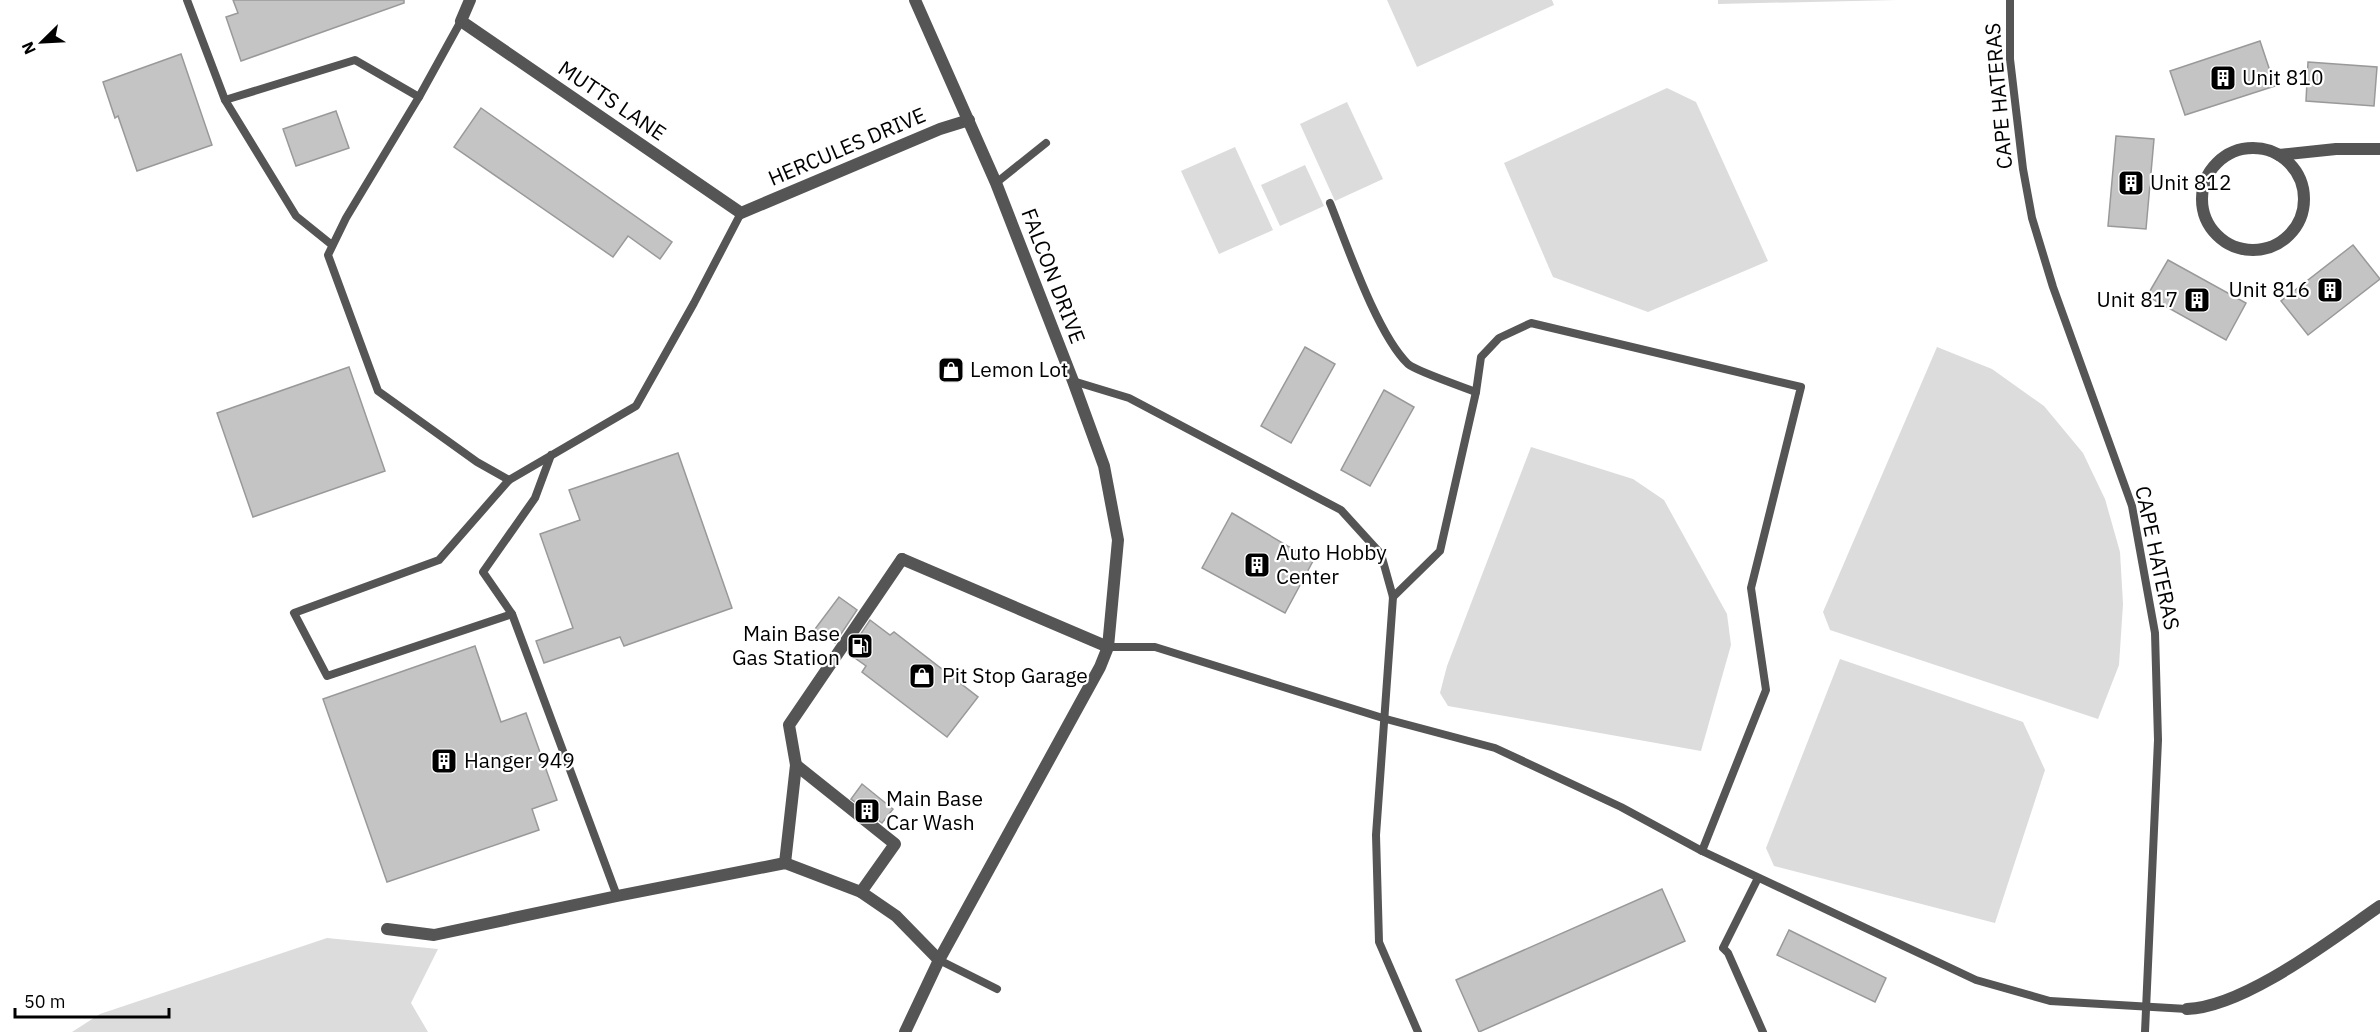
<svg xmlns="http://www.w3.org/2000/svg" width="2380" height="1032" viewBox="0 0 2380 1032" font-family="'IBM Plex Sans',sans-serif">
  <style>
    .green { fill: #dcdcdc }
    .building { fill: #c4c4c4; stroke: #999; stroke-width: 1.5 }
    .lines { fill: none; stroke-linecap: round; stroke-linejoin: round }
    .service { stroke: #555; stroke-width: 8 }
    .minor { stroke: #555; stroke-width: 12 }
    .tertiary { stroke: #555; stroke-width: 12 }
    .labels { text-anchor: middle; stroke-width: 4.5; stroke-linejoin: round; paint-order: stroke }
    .poi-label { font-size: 21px; fill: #000; stroke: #fff; text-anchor: start }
    .street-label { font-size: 21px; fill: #000; stroke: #fff }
  </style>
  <rect width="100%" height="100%" fill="#fff"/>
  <g class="green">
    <path d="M1387,0H1552L1554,5L1417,67Z"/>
    <path d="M1718,0H1897L1718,4Z"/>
    <path d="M1667,88L1696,102L1768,261L1648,312L1553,277L1504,163Z"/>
    <path d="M1347,102L1383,179L1335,201L1300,124Z"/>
    <path d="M1235,147L1273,230L1219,254L1181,171Z"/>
    <path d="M1305,165L1324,206L1280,226L1261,185Z"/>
    <path d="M1937,347L1992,369L2044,406L2083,453L2105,499L2120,552L2123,604L2119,665L2098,719L1830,630L1823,612Z"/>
    <path d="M1531,447L1633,479L1664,500L1727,614L1731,645L1701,751L1448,706L1440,693L1447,666Z"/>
    <path d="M1840,659L2023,722L2045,770L1995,923L1774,866L1766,848Z"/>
    <path d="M327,938L438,949L411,1003L428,1032H72L100,1014Z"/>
  </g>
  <g class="building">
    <path d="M233,0H404V3L241,61L226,17L238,13Z"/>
    <path d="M2260,41L2275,86L2185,115L2170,71Z"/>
    <path d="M181,54L212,145L137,171L118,116L115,118L103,82Z"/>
    <path d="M2308,62L2377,67L2374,106L2306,101Z"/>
    <path d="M481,108L672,242L660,259L628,236L613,257L454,147Z"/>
    <path d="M336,111L349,148L296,166L283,129Z"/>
    <path d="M2116,136L2154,139L2146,229L2108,226Z"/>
    <path d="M2353,245L2380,279L2308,335L2281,301Z"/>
    <path d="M2168,260L2246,303L2226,340L2147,296Z"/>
    <path d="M1305,347L1335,364L1291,443L1261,426Z"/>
    <path d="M349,367L385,471L253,517L217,413Z"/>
    <path d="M1384,390L1414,407L1370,486L1341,470Z"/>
    <path d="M678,453L732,608L624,646L620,637L544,663L536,641L573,628L540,534L580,520L569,490Z"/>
    <path d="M1232,513L1313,561L1285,613L1202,568Z"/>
    <path d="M839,597L857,610L835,643L815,629Z"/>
    <path d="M870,620L890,635L894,632L978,697L947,737L862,672L866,666L848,653Z"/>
    <path d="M475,646L501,722L526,713L557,800L532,809L539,830L387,882L323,699Z"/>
    <path d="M862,784L893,809L882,823L851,799Z"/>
    <path d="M1662,889L1685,941L1479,1032L1456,980Z"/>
    <path d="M1789,930L1886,978L1875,1002L1777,955Z"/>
  </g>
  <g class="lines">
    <g class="service">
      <path d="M187,0L225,100L296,216L332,245"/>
      <path d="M2010,0V59L2023,169L2032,218L2053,287L2132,506L2155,633L2158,740L2145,1032"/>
      <path d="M461,21L419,97L346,218L328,255L378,391L477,462L509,480"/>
      <path d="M225,100L355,60L419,97"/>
      <path d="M996,183L1046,143"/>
      <path d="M1330,203C1347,245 1377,334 1408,364C1416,371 1463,387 1476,392"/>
      <path d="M1073,381L1129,398L1341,510L1381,554L1393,597L1376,835L1379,942L1418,1032"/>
      <path d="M551,455L535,498L483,572L512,614L617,896"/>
      <path d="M1393,597L1440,551L1476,392L1481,357L1499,338L1531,323L1801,387L1751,588L1766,690L1702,851"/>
      <path d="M512,614L327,676L294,613L439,560L509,480L636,406L694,303L741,213"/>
      <path d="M1108,647H1155L1386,719L1495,748L1621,807L1702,851L1976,980L2050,1001L2187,1009"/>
      <path d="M1758,878L1723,948L1728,953L1763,1032"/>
      <path d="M939,960L997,989"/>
    </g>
    <g class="minor">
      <circle cx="2253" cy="199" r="51"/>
      <path d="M2279,155L2336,149H2380"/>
      <path d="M796,765L895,844L861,892"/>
      <path d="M785,863L796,765L789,725L902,559"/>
      <path d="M2187,1009C2245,1007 2332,939 2380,906"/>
    </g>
    <g class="tertiary">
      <path d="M470,0L461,21L741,213L940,129L969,120"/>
      <path d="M902,559L1108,647"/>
      <path d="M387,929L434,935L617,896L785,863L861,892L896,916L939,960"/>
      <path d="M905,1032L939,960L1100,667L1108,647L1118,540L1104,466L1073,381L996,183L915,0"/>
    </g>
  </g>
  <defs>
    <g id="building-square" transform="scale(1.35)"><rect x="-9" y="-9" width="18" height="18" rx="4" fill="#000" stroke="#fff"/><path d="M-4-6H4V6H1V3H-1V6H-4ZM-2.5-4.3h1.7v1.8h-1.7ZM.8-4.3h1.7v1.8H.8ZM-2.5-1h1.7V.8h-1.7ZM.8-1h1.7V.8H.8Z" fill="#fff"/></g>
    <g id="shop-square" transform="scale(1.35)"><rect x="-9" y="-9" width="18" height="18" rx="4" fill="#000" stroke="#fff"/><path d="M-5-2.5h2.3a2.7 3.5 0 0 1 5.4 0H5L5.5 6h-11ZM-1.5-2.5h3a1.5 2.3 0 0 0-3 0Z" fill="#fff"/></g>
    <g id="fuel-square" transform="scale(1.35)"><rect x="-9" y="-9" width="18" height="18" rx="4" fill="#000" stroke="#fff"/><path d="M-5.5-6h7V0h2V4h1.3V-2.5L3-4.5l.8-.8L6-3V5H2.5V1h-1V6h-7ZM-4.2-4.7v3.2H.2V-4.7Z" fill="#fff"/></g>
  </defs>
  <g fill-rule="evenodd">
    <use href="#building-square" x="2223" y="78"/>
    <use href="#building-square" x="2131" y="183"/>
    <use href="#building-square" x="2330" y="290"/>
    <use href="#building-square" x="2197" y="300"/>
    <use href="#shop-square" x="951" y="370"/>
    <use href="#building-square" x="1257" y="565"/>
    <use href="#fuel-square" x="860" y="646"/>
    <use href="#shop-square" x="922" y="676"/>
    <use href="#building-square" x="444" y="761"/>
    <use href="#building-square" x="867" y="811"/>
  </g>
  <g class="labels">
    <g class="poi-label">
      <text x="2242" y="85">Unit 810</text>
      <text x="2150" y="190">Unit 812</text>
      <text x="2310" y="297" text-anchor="end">Unit 816</text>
      <text x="2178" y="307" text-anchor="end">Unit 817</text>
      <text x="970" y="377">Lemon Lot</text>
      <text x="1276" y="560">Auto Hobby<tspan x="1276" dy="24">Center</tspan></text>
      <text x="840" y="641" text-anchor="end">Main Base<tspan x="840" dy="24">Gas Station</tspan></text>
      <text x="942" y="683">Pit Stop Garage</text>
      <text x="464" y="768">Hanger 949</text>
      <text x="886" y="806">Main Base<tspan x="886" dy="24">Car Wash</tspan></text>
    </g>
    <g class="street-label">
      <text transform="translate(1999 96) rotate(-95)" y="7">CAPE HATERAS</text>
      <text transform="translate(612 101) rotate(34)" y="7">MUTTS LANE</text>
      <text transform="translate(847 147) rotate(-23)" y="7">HERCULES DRIVE</text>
      <text transform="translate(1053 276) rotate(69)" y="7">FALCON DRIVE</text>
      <text transform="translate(2157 558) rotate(78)" y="7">CAPE HATERAS</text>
    </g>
  </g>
  <g transform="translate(42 42) rotate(246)" stroke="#ffffff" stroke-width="4.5" paint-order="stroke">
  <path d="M0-4.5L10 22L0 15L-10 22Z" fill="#000000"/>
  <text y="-9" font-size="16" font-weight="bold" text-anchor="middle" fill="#000000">N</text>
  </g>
  <path d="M15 1008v9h154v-9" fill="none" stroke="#000000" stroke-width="3"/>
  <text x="24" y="1008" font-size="18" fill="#000000" stroke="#ffffff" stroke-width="4.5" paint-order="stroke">50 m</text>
</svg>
